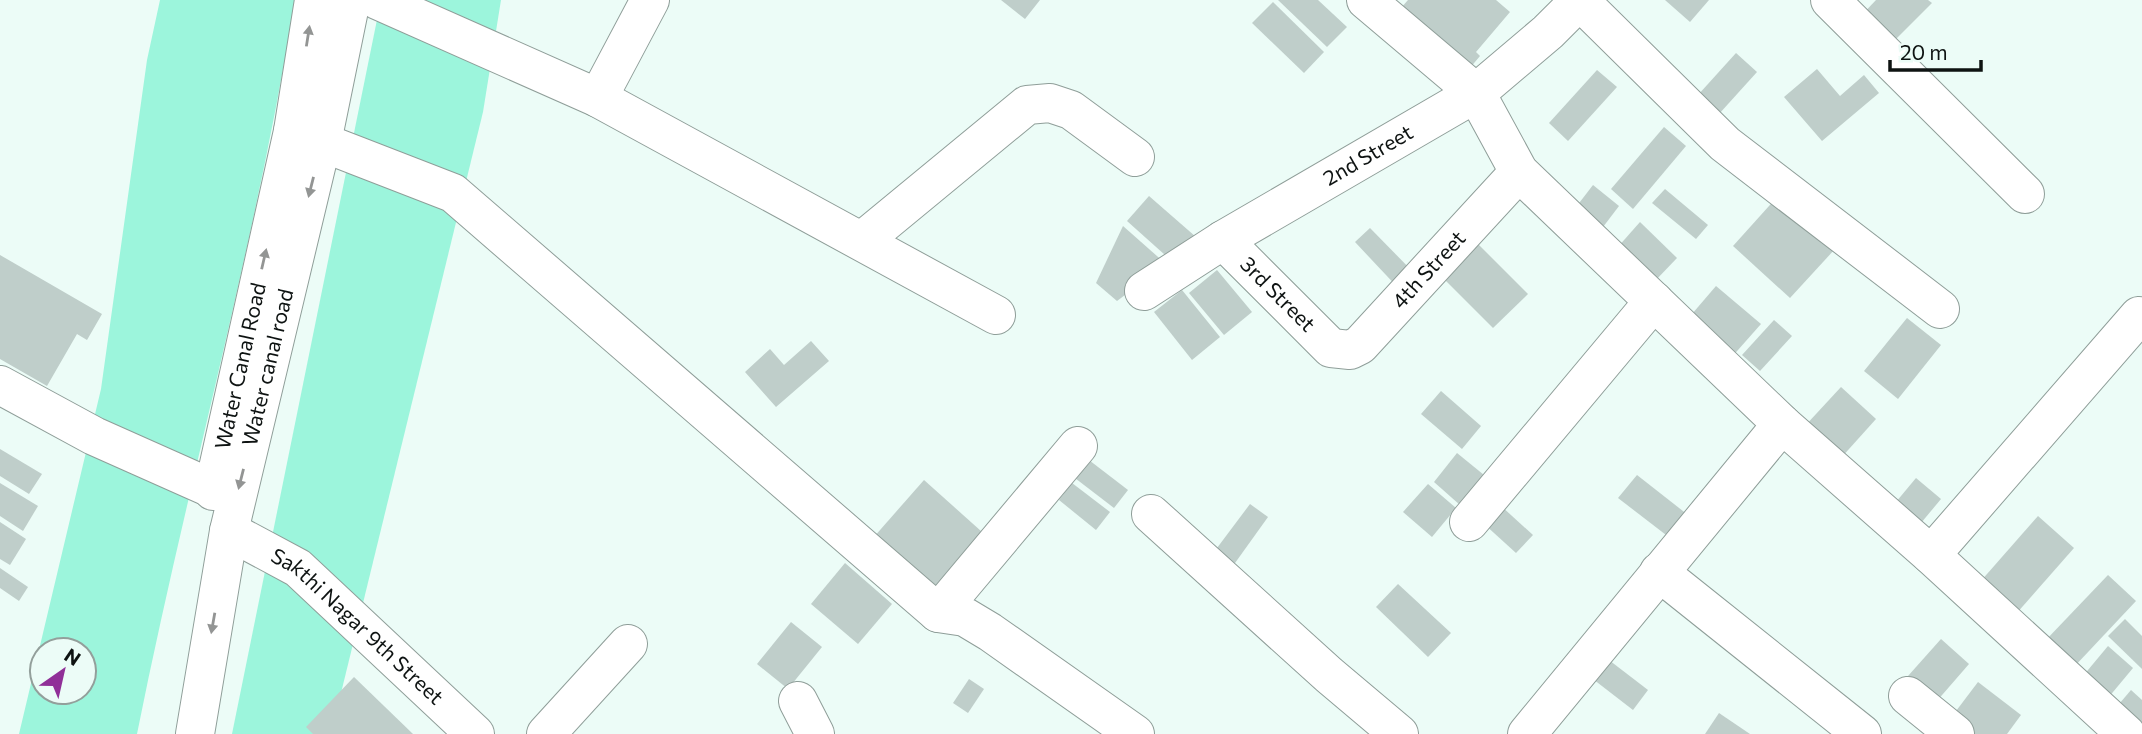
<svg xmlns="http://www.w3.org/2000/svg" width="2142" height="734" viewBox="0 0 2142 734" font-family="Commissioner,sans-serif">
  <style>
    .green { fill: #9cf5dc; fill-rule: evenodd }
    .building { fill: #bfceca }
    .lines { fill: none; stroke-linecap: round; stroke-linejoin: round }
    .minor-casing { stroke: #8f9e99; stroke-width: 40 }
    .major-casing { stroke: #8f9e99; stroke-width: 40 }
    .minor { stroke: #fff; stroke-width: 38 }
    .major { stroke: #fff; stroke-width: 38 }
    .oneway { fill: #939594 }
    .labels { text-anchor: middle; stroke-width: 7; stroke-linejoin: round; paint-order: stroke }
    .street-label { font-size: 21px; fill: #0e1312; stroke: #ecfcf7 }
  </style>
  <rect width="100%" height="100%" fill="#ecfcf7"/>
  <g class="green">
    <path d="M160,0H295C255,248 186,488 137,734H19L101,389L147,60ZM42,650H84V692H42Z"/>
    <path d="M381,0H501L483,112L331,734H232Z"/>
  </g>
  <g class="building">
    <path d="M1001,0H1040L1025,19Z"/>
    <path d="M1278,0H1318L1347,27L1327,47Z"/>
    <path d="M1408,0H1496L1510,12L1476,52L1480,56L1464,75L1394,16Z"/>
    <path d="M1665,0H1709L1690,22Z"/>
    <path d="M1876,0H1928L1932,3L1888,47L1859,18Z"/>
    <path d="M1273,2L1324,52L1304,73L1252,23Z"/>
    <path d="M1736,53L1757,72L1719,114L1698,95Z"/>
    <path d="M1817,69L1840,96L1864,75L1879,93L1822,141L1784,97Z"/>
    <path d="M1597,70L1617,87L1568,141L1549,123Z"/>
    <path d="M1664,127L1686,146L1633,209L1611,189Z"/>
    <path d="M1593,185L1619,206L1600,231L1573,211Z"/>
    <path d="M1665,189L1708,225L1696,239L1652,203Z"/>
    <path d="M1149,196L1196,237L1174,263L1127,221Z"/>
    <path d="M1778,196L1835,249L1790,298L1733,246Z"/>
    <path d="M1640,222L1677,258L1654,282L1617,248Z"/>
    <path d="M1123,226L1166,264L1117,301L1096,283Z"/>
    <path d="M1370,228L1417,276L1401,291L1355,242Z"/>
    <path d="M1478,244L1528,294L1493,328L1444,279Z"/>
    <path d="M0,255L102,314L87,340L77,334L47,386L0,359Z"/>
    <path d="M1217,270L1252,312L1224,335L1189,293Z"/>
    <path d="M1716,286L1761,324L1730,359L1686,321Z"/>
    <path d="M1182,290L1220,337L1192,360L1154,312Z"/>
    <path d="M1907,318L1941,345L1898,399L1864,371Z"/>
    <path d="M1774,320L1792,336L1760,371L1742,355Z"/>
    <path d="M811,341L829,361L776,407L745,372L770,349L784,365Z"/>
    <path d="M1841,387L1876,419L1840,459L1804,427Z"/>
    <path d="M1441,391L1481,426L1462,449L1421,414Z"/>
    <path d="M0,449L42,474L29,494L0,476Z"/>
    <path d="M1457,453L1484,475L1460,505L1434,482Z"/>
    <path d="M1085,457L1128,490L1114,508L1071,475Z"/>
    <path d="M1637,475L1688,515L1670,538L1618,498Z"/>
    <path d="M1916,478L1941,499L1916,529L1891,508Z"/>
    <path d="M924,480L991,540L934,606L866,546Z"/>
    <path d="M0,483L38,506L23,531L0,516Z"/>
    <path d="M1072,483L1110,512L1096,530L1059,500Z"/>
    <path d="M1428,484L1456,508L1432,537L1403,512Z"/>
    <path d="M1250,504L1268,517L1230,570L1211,556Z"/>
    <path d="M1500,505L1533,535L1516,553L1483,523Z"/>
    <path d="M2038,516L2074,548L2016,614L1980,582Z"/>
    <path d="M0,522L26,539L10,565L0,559Z"/>
    <path d="M845,563L892,604L858,644L811,604Z"/>
    <path d="M0,568L28,587L19,601L0,588Z"/>
    <path d="M2108,575L2136,601L2073,668L2045,641Z"/>
    <path d="M1398,584L1451,633L1428,657L1376,607Z"/>
    <path d="M2125,619L2142,636V669L2108,636Z"/>
    <path d="M791,622L822,647L788,689L757,664Z"/>
    <path d="M1941,639L1969,664L1936,702L1908,676Z"/>
    <path d="M2108,646L2133,668L2103,704L2078,682Z"/>
    <path d="M1605,657L1648,690L1633,710L1589,676Z"/>
    <path d="M354,677L413,734H313L306,727Z"/>
    <path d="M969,679L984,689L968,713L953,703Z"/>
    <path d="M1978,682L2021,715L2007,734H1970L1950,719Z"/>
    <path d="M2131,690L2142,700V729L2114,710Z"/>
    <path d="M1719,713L1750,734H1705Z"/>
  </g>
  <g class="lines">
    <g class="minor-casing">
      <g id="minor">
        <path d="M377,0L598,98L996,315"/>
        <path d="M1366,0L1476,93L1519,172L1782,424L1931,555L2126,734"/>
        <path d="M1579,0L1725,144L1940,309"/>
        <path d="M1830,0L2025,194"/>
        <path d="M598,98L650,0"/>
        <path d="M293,131L453,193L938,613L965,617L990,632L1135,734"/>
        <path id="s1" d="M1223,240L1331,348L1350,350L1360,345L1519,172"/>
        <path d="M862,241L1027,105L1050,103L1071,110L1135,157"/>
        <path id="s2" d="M1144,291L1223,240L1476,93L1548,32L1580,0"/>
        <path d="M0,385L94,436L213,489"/>
        <path d="M1151,514L1329,675L1399,734"/>
        <path d="M1469,522L1654,301"/>
        <path id="s3" d="M229,531L298,568L475,734"/>
        <path d="M1931,555L2139,316"/>
        <path d="M1659,572L1862,734"/>
        <path d="M938,613L1078,446"/>
        <path d="M1908,696L1955,734"/>
        <path d="M798,701L815,734"/>
        <path d="M546,734L628,644"/>
        <path d="M1527,734L1782,424"/>
      </g>
    </g>
    <g class="major-casing">
      <g id="major">
        <path id="s4" d="M213,491L293,131L314,0"/>
        <path id="s5" d="M195,734L229,531L322,142L351,0"/>
      </g>
    </g>
    <use href="#minor" class="minor"/>
    <use href="#major" class="major"/>
  </g>
  <defs><path id="oneway-solid" d="M-6-.8H1V-3.2L6.5 0L1 3.2V.8H-6Z" transform="scale(1.75)"/></defs>
  <g class="oneway">
    <use href="#oneway-solid" transform="translate(308 36) rotate(-81)"/>
    <use href="#oneway-solid" transform="translate(311 187) rotate(104)"/>
    <use href="#oneway-solid" transform="translate(264 259) rotate(-77)"/>
    <use href="#oneway-solid" transform="translate(241 479) rotate(104)"/>
    <use href="#oneway-solid" transform="translate(213 623) rotate(100)"/>
  </g>
  <g class="labels">
    <g class="street-label">
      <text dy="7" stroke="none"><textPath href="#s2" startOffset="262">2nd Street</textPath></text>
      <text dy="7" stroke="none"><textPath href="#s1" startOffset="285">4th Street</textPath></text>
      <text dy="7" stroke="none"><textPath href="#s1" startOffset="77">3rd Street</textPath></text>
      <text dy="7" stroke="none"><textPath href="#s5" startOffset="374">Water canal road</textPath></text>
      <text dy="7" stroke="none"><textPath href="#s4" startOffset="128">Water Canal Road</textPath></text>
      <text dy="7" stroke="none"><textPath href="#s3" startOffset="161">Sakthi Nagar 9th Street</textPath></text>
    </g>
  </g>
  <g transform="translate(63 671) rotate(34)"><circle r="33" fill="#ecfcf7" stroke="#939f9b" stroke-width="2"/>
  <path d="M0-5L12 26L0 18L-12 26Z" fill="#903098"/>
  <text y="-10" font-size="19" font-weight="bold" text-anchor="middle" fill="#0e1312">N</text>
  </g>
  <path d="M1890 60v10h91v-10" fill="none" stroke="#0e1312" stroke-width="3.5"/>
  <text x="1900" y="60" font-size="21" fill="#0e1312" stroke="#ecfcf7" stroke-width="5" paint-order="stroke">20 m</text>
</svg>
